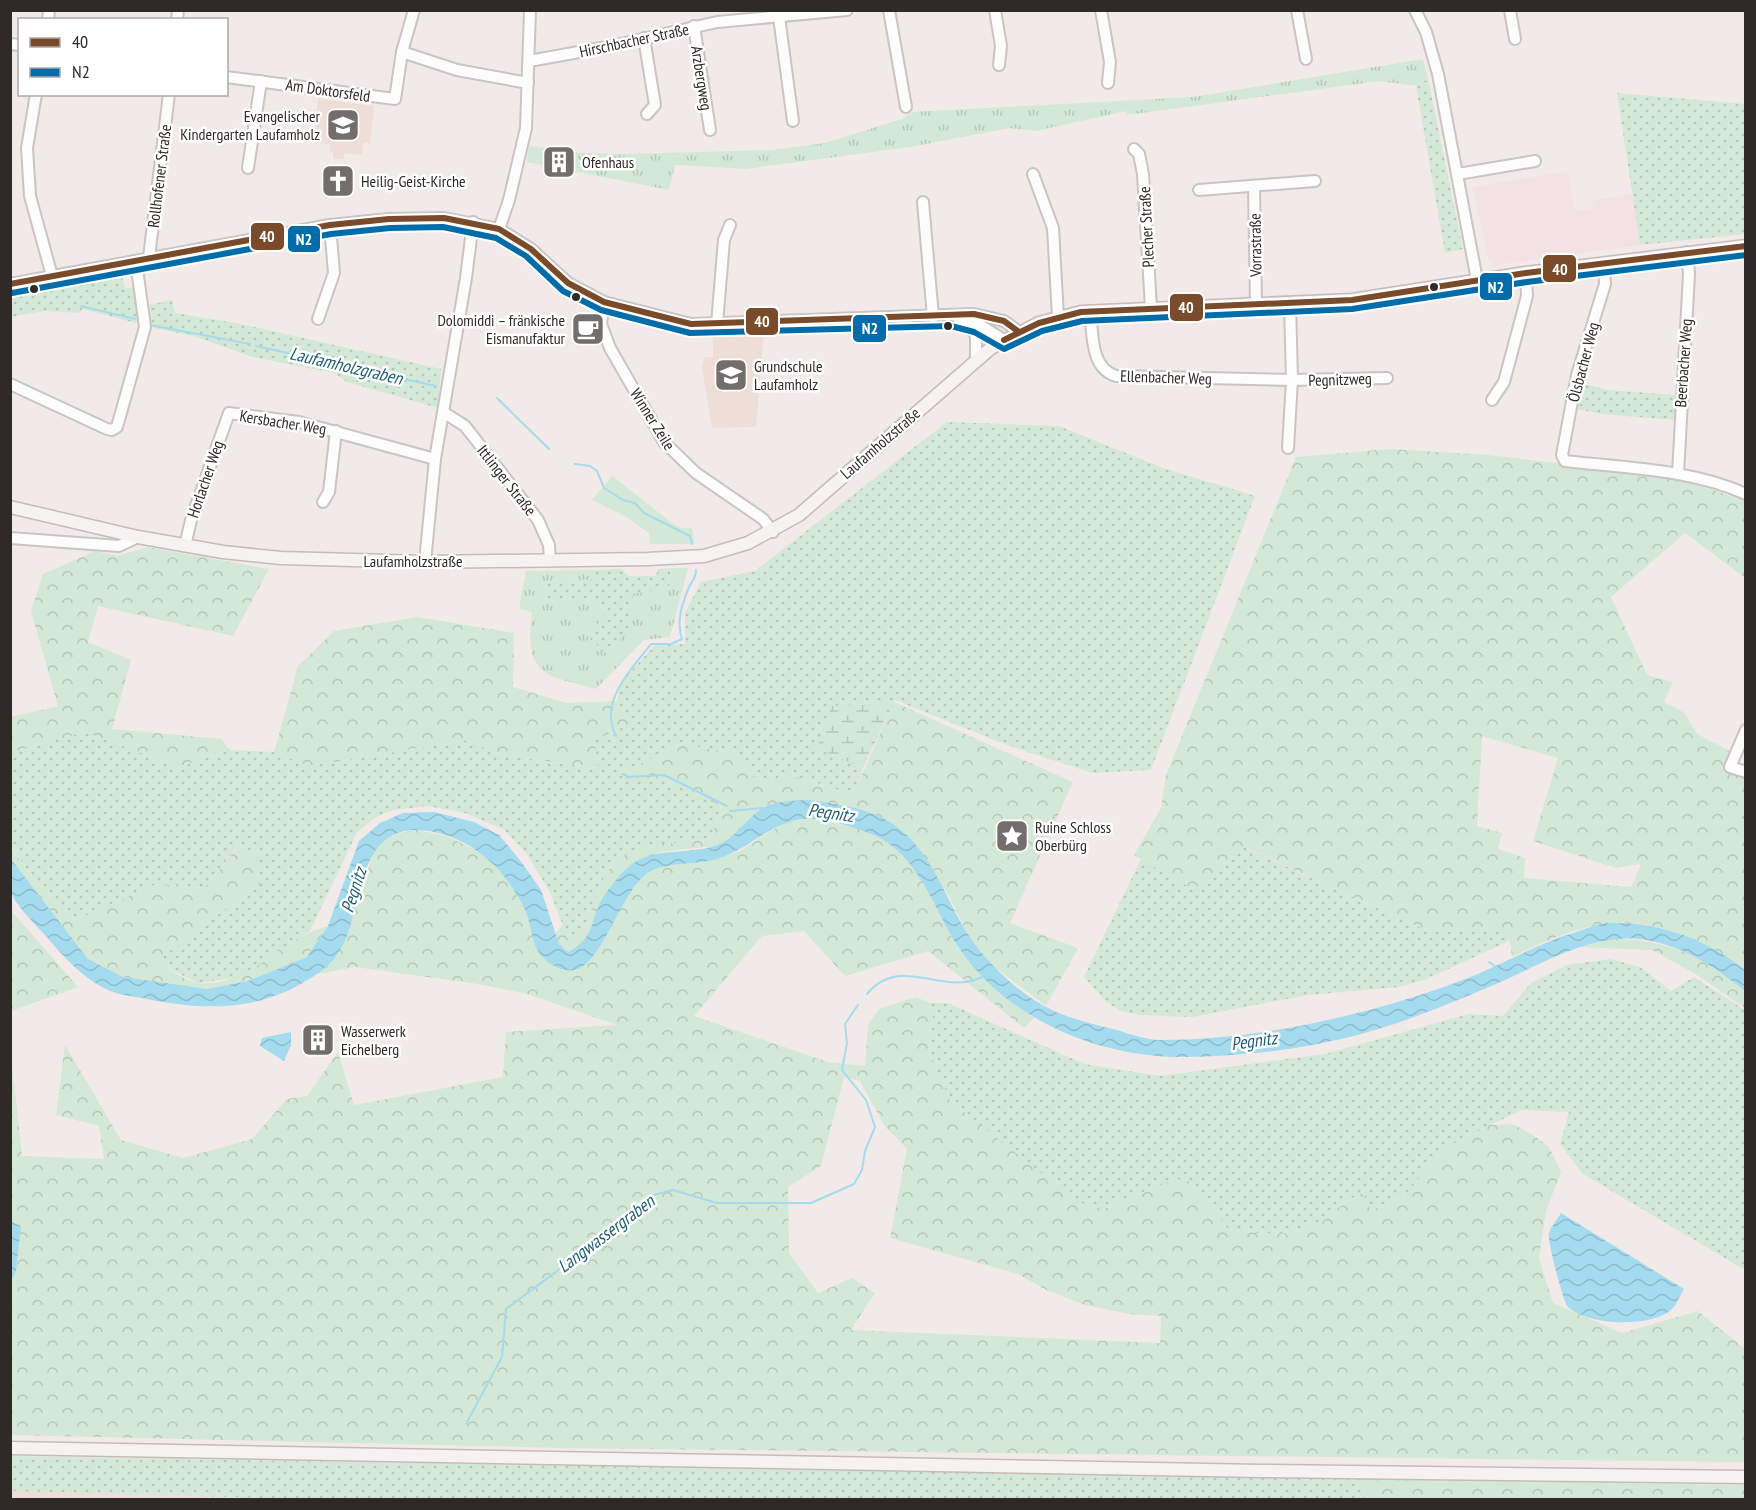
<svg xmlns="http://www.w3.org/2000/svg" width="1756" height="1510" viewBox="0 0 1756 1510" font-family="'PT Sans Narrow',sans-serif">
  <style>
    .commercial { fill: #f4e1e3 }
    .education { fill: #efded8 }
    .built { fill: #eeded8 }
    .grass { fill: url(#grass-dots) }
    .forest { fill: url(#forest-crowns); fill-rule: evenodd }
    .wetland { fill: url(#wetland-marsh) }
    .park { fill: url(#park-tufts) }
    .garden { fill: #d4e8d7 }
    .water { fill: url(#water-waves) }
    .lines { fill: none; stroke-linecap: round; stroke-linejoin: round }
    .stream { stroke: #a4dbee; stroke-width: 2 }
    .minor-casing { stroke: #cac4c2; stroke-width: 14 }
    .major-casing { stroke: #c7babb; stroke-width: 15 }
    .minor { stroke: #fdfcfc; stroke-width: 10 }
    .major { stroke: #f7f2f2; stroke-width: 12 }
    .bus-1-casing { stroke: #fff; stroke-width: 10 }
    .bus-2-casing { stroke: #fff; stroke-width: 10 }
    .bus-1 { stroke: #7a4b2a; stroke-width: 6 }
    .bus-2 { stroke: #006ca9; stroke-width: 6 }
    .bus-dot { fill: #2f2927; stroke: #fff; stroke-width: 2 }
    .labels { text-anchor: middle; stroke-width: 5; stroke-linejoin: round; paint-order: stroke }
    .street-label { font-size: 16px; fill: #2f2927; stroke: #fff }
    .poi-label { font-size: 16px; fill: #2f2927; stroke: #fff; text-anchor: start }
    .water-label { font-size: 18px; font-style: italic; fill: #1d5e72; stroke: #fff }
    .line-badge { stroke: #fff; stroke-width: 2 }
    .badge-label { font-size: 16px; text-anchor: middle; font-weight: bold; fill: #fff }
  </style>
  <defs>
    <pattern id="grass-dots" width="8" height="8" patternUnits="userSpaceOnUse" patternTransform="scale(1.5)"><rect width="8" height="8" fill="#d4e8d7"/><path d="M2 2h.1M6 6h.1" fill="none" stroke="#b6c7b9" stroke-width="1.8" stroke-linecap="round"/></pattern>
    <pattern id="forest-crowns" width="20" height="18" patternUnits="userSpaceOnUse" patternTransform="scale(1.5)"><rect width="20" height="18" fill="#d4e8d7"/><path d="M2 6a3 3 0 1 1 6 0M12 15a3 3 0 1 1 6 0" fill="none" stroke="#b6c7b9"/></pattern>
    <pattern id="wetland-marsh" width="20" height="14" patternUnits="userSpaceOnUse" patternTransform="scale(1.5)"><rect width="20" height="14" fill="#d4e8d7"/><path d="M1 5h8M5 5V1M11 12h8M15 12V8" fill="none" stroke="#b6c7b9"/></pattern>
    <pattern id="park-tufts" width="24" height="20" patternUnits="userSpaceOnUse" patternTransform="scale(1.5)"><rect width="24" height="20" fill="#d4e8d7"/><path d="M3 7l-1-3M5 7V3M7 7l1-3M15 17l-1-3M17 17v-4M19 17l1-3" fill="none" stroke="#b6c7b9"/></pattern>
    <pattern id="water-waves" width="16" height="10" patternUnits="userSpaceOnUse" patternTransform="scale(1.5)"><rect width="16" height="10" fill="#a4dbee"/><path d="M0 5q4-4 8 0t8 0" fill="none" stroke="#8ebccc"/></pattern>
  </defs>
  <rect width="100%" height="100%" fill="#f2eae8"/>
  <path class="commercial" d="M1567,171L1575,211L1593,208L1592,201L1632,194L1640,245L1496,265L1489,259L1472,187Z"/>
  <g class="education">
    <path d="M318,98L374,106L370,144L364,142L362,155L344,153V159H333V152L329,151L330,144L313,142Z"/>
    <path d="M764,330L756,427L712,428L702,368L704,357H713V333Z"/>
  </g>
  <path class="built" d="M11,1491L330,1499L11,1500Z"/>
  <g class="grass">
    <path d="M1428,79L1463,249L1445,253L1416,86Z"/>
    <path d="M1617,93L1745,104V234L1640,245Z"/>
    <path d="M122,276L125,289L133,287L138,314L136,323L82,309L80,313L45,311L11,317L13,298Z"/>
    <path d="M172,300L175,313L236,323L441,369L438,408L347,382L334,373L253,357L196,337L150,327L148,305Z"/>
    <path d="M1582,383L1607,390L1676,395L1675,420L1602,414L1577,409Z"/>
    <path d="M947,422L1059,426L1163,468L1255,496L1151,770L1092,773L1007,745L895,700L817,748L863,768L854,795L795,776L755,779L733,753L679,744L641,764L622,769L666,781L721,806L711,838L651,846L606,872L585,926L573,935L563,926L550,892L526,853L503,829L465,813L428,806L393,810L376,817L357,832L310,931L241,977L197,983L156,961L260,883L238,846L204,888L156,884L74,921L42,890L11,847L10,752L85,732L179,767L229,750L274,752L310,766L467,740L501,755L597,768L595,740L632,723L617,701L621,682L654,646L685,644V613L701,582L755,571Z"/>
    <path d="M671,568L669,587L633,595L629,630L607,654L588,637L606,610L584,598L548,601L547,582L596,579V570L621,569L629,576H656L658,569Z"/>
    <path d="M1244,847L1430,932L1508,929L1509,941L1424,980L1399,987L1308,995L1192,1017L1141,1015L1121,1011L1106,1002L1084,977L1141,859L1193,889Z"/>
    <path d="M1611,959L1640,967L1671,991L1694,977L1745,1010V1270L1583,1174L1560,1144L1569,1112L1522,1110L1490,1125L1444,1149L1406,1194L1370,1211L1363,1193C1343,1201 1340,1209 1324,1219C1294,1240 1261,1234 1228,1229L1189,1181L1175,1179L1103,1209L1078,1203L950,1101L928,1048L933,1020L930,1003H948L1084,1064L1160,1076L1325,1054L1469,1014L1503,1016L1531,983L1567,965Z"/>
    <path d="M11,1456L1362,1479L1365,1499L332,1500L11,1491Z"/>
  </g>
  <g class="forest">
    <path d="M1390,449L1488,455L1674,477L1745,501V578L1685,533L1611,597L1647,675L1673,682L1664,702L1685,713L1697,734L1730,751L1726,768L1745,775V970C1711,942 1649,916 1603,924C1572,929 1540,943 1512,957L1508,930L1430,932L1245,847L1193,889L1134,855L1161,808L1166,775L1296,457ZM1482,736L1558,758L1533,841L1616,868L1641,864L1631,887L1524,878L1525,858L1498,849L1502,833L1477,826Z"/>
    <path d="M148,547L269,569L233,636L98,606L88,642L131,660L112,729L222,739L229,750L179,767L85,732L11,752V717L58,706L31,611L43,574L95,551L117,556Z"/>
    <path d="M417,617L514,633L513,687L567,703L617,701L632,723L595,740L598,768L501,755L467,740L310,766L274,752L298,666L334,631Z"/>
    <path d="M894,702L1073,782L1010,923L1078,948L1046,1006L992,965L969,937L948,894L895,825L873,813L839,804L810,800L763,808L729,840L714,846L661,852L603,898L592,930L580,945L568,952L559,944L555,933L563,926L573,935L585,926L606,872L625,855L651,846L711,838L721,806L666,781L623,780L621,769L641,764L679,744L733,753L755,779L795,776L853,795Z"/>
    <path d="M811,819C838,824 876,828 897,848C921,871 934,906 950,934C970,971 1001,994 1034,1018L1024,1028L928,951L845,976L804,931L762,936L694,1016L828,1062L865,1066L868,1025L879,1009L916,997L930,1003L933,1020L928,1048L950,1101L1078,1202L1103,1209L1175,1179L1189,1181L1228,1229C1261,1234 1295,1240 1324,1219C1340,1208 1344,1201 1363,1193L1371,1211L1406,1194L1444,1149L1490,1125L1513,1124L1533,1135L1549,1147L1561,1172L1546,1211L1539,1258L1553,1303L1622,1333L1698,1311L1745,1349V1462L565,1448L11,1435L10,1046L22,1156L104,1159L99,1126L56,1115L65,1045L121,1140L183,1158L252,1139L287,1099L307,1096L338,1052L354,1105L503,1077L506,1032L617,1025L527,994L478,984L355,967L317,974L338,955L374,851L390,834L418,830L446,836L485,854L508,879L527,914L533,935L555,968L600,947L629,895L642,877L660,867L713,860L740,851L785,822ZM844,1077L860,1081L884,1125L907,1149L890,1238L1018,1274L1046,1290L1085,1305L1129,1314L1161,1316L1160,1343L851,1330L875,1293L852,1278L818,1293L789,1253L788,1187L821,1166Z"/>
    <path d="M239,846L257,854L260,883L157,961C168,967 186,982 198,983C253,987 280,938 328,926L307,957L248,981L207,989L150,983L123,977L88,959L11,859L10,847L42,890L74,921L156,884L204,888Z"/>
    <path d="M10,910L15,915L78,987L11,1011Z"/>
    <path d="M1612,939C1667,938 1703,957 1745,991V1008L1697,975L1652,950L1578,947Z"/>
    <path d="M1362,1479L1745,1485V1499H1365Z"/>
  </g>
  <path class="wetland" d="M895,700L863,768L817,748L832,706Z"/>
  <g class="park">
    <path d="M1423,59L1428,79L1416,86L1380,81L1127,115L1126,111L1036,131L1010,128L910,147L746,169L675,165L669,190L527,162L529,146L582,153L623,154L771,150L825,143L902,119L912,112L1193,97Z"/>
    <path d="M671,568H688L670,637L644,640L596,689C543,675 524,675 532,612L519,609L526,571L596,570V579L547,582L548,601L584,598L607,611L588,637L607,654L628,630L633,594L669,587Z"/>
  </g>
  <path class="garden" d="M612,476L672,523L682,528H692L695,544H650L649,533L625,516L592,500Z"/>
  <g class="water">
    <path d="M810,800C838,804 872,808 896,826C933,853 945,899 969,936C989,965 1020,995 1052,1010C1071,1019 1093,1024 1113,1029C1128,1033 1145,1040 1160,1040C1260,1040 1369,1015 1463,980C1502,965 1536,944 1576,932C1586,929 1597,924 1607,923C1657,921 1706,939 1745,970V991C1715,967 1679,943 1639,939C1591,935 1547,961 1505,980C1475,993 1444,1006 1414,1017C1340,1045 1257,1057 1178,1057C1089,1056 993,1012 949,932C929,895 912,849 869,833C850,826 826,818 805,819C771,821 749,850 717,859C694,866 663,860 644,876C621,895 600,967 574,970C560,972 545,963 538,951C531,939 531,922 525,910C505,867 466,831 416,830C351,830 366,920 335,958C326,969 313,977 301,984C251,1012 197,1010 142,998C132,996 120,995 110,991C83,979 63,956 45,935C34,923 16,906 11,892C8,883 11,868 11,859L88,959L123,977L207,989L248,981L307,957L328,926L359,841L380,823L403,813L434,812L474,822L499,835L520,860L541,890L559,944L568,952C597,937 589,919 604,896C609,888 617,878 624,871C649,845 683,856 714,846C736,840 746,817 765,807C779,800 794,801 810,800Z"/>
    <path d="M291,1032V1045L284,1061L260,1046L262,1038Z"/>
    <path d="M1561,1213L1684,1289C1680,1295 1677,1304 1672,1309C1653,1328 1588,1326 1568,1307C1563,1301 1547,1241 1549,1233C1551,1226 1558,1219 1561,1213Z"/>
    <path d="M12,1222L21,1226L16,1271L11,1281Z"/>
  </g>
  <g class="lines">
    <g class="stream">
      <path d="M81,306L135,319"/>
      <path d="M150,325L250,344"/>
      <path d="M256,346L436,386"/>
      <path d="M497,398L549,449"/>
      <path d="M575,464L590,466L597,471L604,488L623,500L635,503L644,513L690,536L692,544"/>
      <path d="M616,736C598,701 632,669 651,644H671L682,639C676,621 682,604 689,587C692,581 696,578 696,570"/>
      <path d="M627,777L664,775L727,806"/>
      <path d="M730,811L763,808"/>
      <path d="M1489,962L1496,967"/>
      <path d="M867,994C900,953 944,997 982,977"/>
      <path d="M466,1424L502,1357L506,1309L608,1233L650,1196L673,1190L717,1203H811L854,1184L862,1170L865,1151L875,1127L866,1100L842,1070L847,1043L845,1024L858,1005"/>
    </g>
    <g class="minor-casing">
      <g id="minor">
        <path d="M889,10L906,107"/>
        <path d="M995,10L1001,46L999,65"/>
        <path d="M1101,10L1110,62L1108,83"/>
        <path d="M1297,10L1306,59"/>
        <path d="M1415,10L1426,32L1438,74L1477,280"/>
        <path d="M1510,10L1515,39"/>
        <path d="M779,17L793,121"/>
        <path d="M48,20L49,10"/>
        <path d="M177,20L178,10"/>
        <path d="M694,26L710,130"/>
        <path d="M644,38L655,105L647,114"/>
        <path d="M10,44L20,45"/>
        <path d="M402,52L457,70L528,83"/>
        <path d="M529,61L612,46L717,22L847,10"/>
        <path d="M226,77L395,99L402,52L414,10"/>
        <path d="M36,94L27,148L30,196L52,276"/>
        <path d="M1134,149L1139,154L1143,174L1151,308"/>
        <path d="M248,168L261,81"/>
        <path d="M1033,174L1053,228L1058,317"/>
        <path d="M1458,174L1535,161"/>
        <path d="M1254,186L1256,304"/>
        <path d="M1199,190L1315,181"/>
        <path d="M923,202L933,317"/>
        <path d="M499,229L509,200L526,128L530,10"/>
        <path d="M149,257L169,94"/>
        <path d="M1604,263L1605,284L1577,375L1562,455L1565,461C1626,468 1690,469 1746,494"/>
        <path d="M10,284L330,225L389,219L444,218L499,229L531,249L568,283L604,302L691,324L974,314L1004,321L1019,332"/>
        <path d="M604,302L601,324L610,348L664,442L696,473L763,519L773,532"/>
        <path d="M1090,311C1093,334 1090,368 1116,376L1292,380L1387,378"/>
        <path d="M958,318L978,324L1004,340"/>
        <path d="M318,319L334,273L330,225"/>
        <path d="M967,321L976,336V360"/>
        <path d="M717,324L724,240L730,225"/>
        <path d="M10,384L107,429L112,430L117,427L145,327L136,261"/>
        <path d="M1492,400L1504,382L1527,296L1526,273"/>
        <path d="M443,412L465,426L538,520L549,545L550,561"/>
        <path d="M1288,448L1292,380L1290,303"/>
        <path d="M1678,474L1689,274L1687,252"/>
        <path d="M323,502L329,492L336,431"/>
        <path d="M10,538L119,546L138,537"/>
        <path d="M185,546L191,520L229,413L299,422L435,459"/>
        <path d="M425,562L435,459L466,278L473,222"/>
        <path d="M1746,730L1730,767L1746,772"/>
      </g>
    </g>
    <g class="major-casing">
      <g id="major">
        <path d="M10,507L138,537L223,552L281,558L425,562L648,559L704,556L748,543L799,515L991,348L1039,323L1081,312L1352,300L1526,273L1746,246"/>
        <path d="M10,1448L1262,1471L1746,1477"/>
      </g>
    </g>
    <use href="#minor" class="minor"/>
    <use href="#major" class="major"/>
    <g class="bus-1-casing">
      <g id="bus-1">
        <path d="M10,284L330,225L389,219L444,218L499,229L531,249L568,283L604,302L691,324L974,314L1004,321L1019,332"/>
        <path d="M1004,340L1039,323L1081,312L1352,300L1526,273L1746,246"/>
      </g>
    </g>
    <g class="bus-2-casing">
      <path id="bus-2" d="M12,293L331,234L390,228L443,227L496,238L526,256L563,291L601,310L690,333L951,326L974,332L1004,349L1042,331L1082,321L1352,309L1527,282L1746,255"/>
    </g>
    <use href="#bus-1" class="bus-1"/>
    <use href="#bus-2" class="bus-2"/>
  </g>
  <defs>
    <g id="school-square" transform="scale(1.725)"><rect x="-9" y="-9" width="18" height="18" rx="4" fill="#736d6b" stroke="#fff"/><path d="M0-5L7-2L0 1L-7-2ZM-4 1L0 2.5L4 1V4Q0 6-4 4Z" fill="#fff"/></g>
    <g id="building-square" transform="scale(1.725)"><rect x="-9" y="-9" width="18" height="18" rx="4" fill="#736d6b" stroke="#fff"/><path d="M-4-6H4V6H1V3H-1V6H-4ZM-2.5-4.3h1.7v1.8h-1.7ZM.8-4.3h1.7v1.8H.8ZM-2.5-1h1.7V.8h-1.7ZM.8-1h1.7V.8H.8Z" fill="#fff"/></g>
    <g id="church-square" transform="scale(1.725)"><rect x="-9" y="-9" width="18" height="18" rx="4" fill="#736d6b" stroke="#fff"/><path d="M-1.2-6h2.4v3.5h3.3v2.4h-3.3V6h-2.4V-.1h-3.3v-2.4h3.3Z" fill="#fff"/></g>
    <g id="cafe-square" transform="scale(1.725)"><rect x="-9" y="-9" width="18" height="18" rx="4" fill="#736d6b" stroke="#fff"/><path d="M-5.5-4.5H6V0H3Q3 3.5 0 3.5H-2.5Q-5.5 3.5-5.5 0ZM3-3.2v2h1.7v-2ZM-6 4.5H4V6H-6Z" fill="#fff"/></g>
    <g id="sight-square" transform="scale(1.725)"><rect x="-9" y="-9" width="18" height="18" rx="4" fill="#736d6b" stroke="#fff"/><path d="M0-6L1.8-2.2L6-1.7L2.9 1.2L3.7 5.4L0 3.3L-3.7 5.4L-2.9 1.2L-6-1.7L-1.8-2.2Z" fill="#fff"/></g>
  </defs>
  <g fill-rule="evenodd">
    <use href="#school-square" x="343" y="125"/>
    <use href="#building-square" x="559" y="162"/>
    <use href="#church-square" x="338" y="181"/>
    <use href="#cafe-square" x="588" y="329"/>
    <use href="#school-square" x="731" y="375"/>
    <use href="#sight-square" x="1012" y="836"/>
    <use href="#building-square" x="318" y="1040"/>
  </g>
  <g class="bus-dot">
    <circle cx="1434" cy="287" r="5"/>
    <circle cx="34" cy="289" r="5"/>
    <circle cx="576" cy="297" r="5"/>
    <circle cx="948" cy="326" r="5"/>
  </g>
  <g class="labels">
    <g class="street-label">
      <text transform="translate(634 40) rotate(-12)" y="6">Hirschbacher Straße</text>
      <text transform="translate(702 78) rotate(81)" y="6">Arzbergweg</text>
      <text transform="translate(328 90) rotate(8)" y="6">Am Doktorsfeld</text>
      <text transform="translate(159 176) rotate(-83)" y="6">Rollhofener Straße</text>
      <text transform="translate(1146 227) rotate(-93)" y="6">Plecher Straße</text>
      <text transform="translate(1255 245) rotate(-91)" y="6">Vorrastraße</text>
      <text transform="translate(1583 362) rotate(-75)" y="6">Ölsbacher Weg</text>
      <text transform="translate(1683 363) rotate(-86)" y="6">Beerbacher Weg</text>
      <text transform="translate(1166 377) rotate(2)" y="6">Ellenbacher Weg</text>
      <text transform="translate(1340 379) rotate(-2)" y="6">Pegnitzweg</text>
      <text transform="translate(653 419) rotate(58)" y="6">Winner Zeile</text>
      <text transform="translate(283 422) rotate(9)" y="6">Kersbacher Weg</text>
      <text transform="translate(880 443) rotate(-41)" y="6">Laufamholzstraße</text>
      <text transform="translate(205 479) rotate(-71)" y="6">Horlacher Weg</text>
      <text transform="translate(507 480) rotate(52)" y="6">Ittlinger Straße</text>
      <text x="413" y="567">Laufamholzstraße</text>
    </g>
    <g class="poi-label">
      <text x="320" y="122" text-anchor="end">Evangelischer<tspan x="320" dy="18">Kindergarten Laufamholz</tspan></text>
      <text x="582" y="168">Ofenhaus</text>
      <text x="361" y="187">Heilig-Geist-Kirche</text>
      <text x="565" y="326" text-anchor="end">Dolomiddi – fränkische<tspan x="565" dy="18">Eismanufaktur</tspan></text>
      <text x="754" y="372">Grundschule<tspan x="754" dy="18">Laufamholz</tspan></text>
      <text x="1035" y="833">Ruine Schloss<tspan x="1035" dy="18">Oberbürg</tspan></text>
      <text x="341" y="1037">Wasserwerk<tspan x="341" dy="18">Eichelberg</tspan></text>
    </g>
    <g class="water-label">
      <text transform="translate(346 366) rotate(13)" y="6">Laufamholzgraben</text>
      <text transform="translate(831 813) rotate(8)" y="6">Pegnitz</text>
      <text transform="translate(354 890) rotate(-72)" y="6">Pegnitz</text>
      <text transform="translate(1254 1041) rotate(-8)" y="6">Pegnitz</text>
      <text transform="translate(606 1234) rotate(-37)" y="6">Langwassergraben</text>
    </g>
  </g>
  <g class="line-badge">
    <rect x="250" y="222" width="35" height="29" rx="6" fill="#7a4b2a"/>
    <rect x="287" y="225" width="34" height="28" rx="6" fill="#006ca9"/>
    <rect x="1542" y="254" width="35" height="29" rx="6" fill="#7a4b2a"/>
    <rect x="1479" y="272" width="34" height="29" rx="6" fill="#006ca9"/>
    <rect x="1169" y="293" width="35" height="29" rx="6" fill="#7a4b2a"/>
    <rect x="745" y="307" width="34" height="29" rx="6" fill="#7a4b2a"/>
    <rect x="852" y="314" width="35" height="29" rx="6" fill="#006ca9"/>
  </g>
  <g class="badge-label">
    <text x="267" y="242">40</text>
    <text x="304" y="245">N2</text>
    <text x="1560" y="275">40</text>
    <text x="1496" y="293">N2</text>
    <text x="1186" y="313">40</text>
    <text x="762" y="327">40</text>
    <text x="870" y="334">N2</text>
  </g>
  <rect width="1756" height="1510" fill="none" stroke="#2f2927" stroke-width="24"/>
  <rect x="18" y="18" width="210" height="78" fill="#ffffff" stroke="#aca9a9" stroke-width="1.5"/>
  <rect x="30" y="38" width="30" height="9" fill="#7a4b2a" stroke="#aca9a9" stroke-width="1.5"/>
  <text x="72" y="48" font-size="18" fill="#2f2927">40</text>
  <rect x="30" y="68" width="30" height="9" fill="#006ca9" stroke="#aca9a9" stroke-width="1.5"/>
  <text x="72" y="78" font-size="18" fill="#2f2927">N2</text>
</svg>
